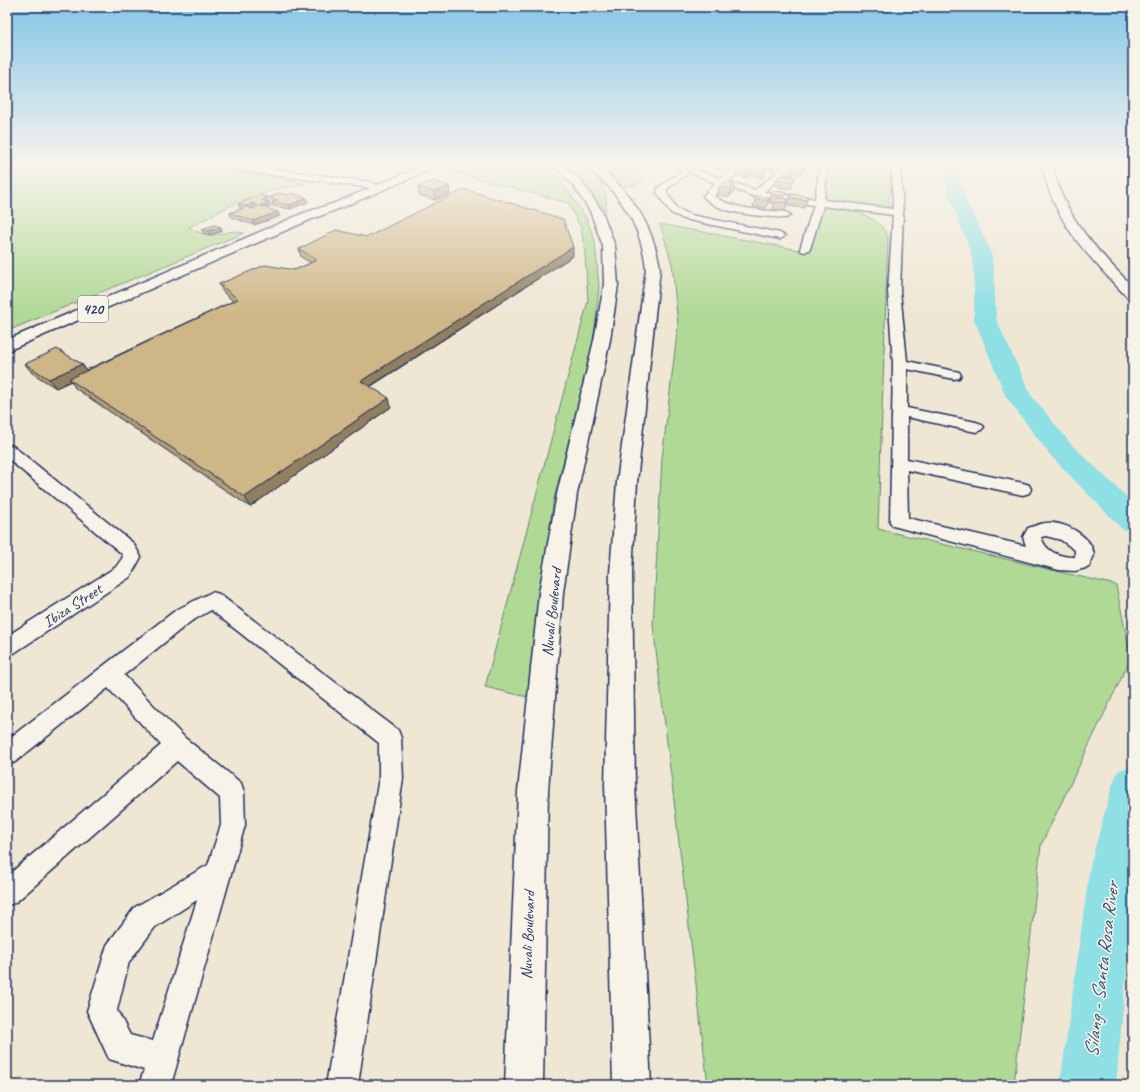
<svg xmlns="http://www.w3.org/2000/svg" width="1140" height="1092" viewBox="0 0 1140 1092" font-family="Caveat,sans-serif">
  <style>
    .green { fill: #b0d995; stroke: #66847a }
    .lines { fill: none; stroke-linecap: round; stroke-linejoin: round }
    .river { fill: #8ee0e5; fill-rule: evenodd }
    .minor-casing { stroke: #1b2f5e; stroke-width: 3 }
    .tertiary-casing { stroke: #1b2f5e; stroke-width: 3 }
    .secondary-casing { stroke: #1b2f5e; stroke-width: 3 }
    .primary-casing { stroke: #1b2f5e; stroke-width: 3 }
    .motorway-casing { stroke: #1b2f5e; stroke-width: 3 }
    .minor { fill: #f7f3e8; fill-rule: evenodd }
    .tertiary { fill: #f7f3e8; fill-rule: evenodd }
    .secondary { fill: #f7f3e8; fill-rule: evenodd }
    .primary { fill: #f7f3e8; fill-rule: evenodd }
    .motorway { fill: #f7f3e8; fill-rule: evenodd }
    .wall { fill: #b29d73; stroke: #1b2f5e }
    .shaded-wall { fill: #917f5e; stroke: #1b2f5e }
    .building { fill: #cfb686; stroke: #1b2f5e }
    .labels { text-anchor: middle; stroke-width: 3; stroke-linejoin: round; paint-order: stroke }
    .shield { fill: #f7f3e8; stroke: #5d6a87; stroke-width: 1 }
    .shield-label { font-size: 15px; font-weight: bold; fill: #1b2f5e }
    .street-label { font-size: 16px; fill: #1b2f5e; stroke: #f7f3e8 }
    .near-water-label { font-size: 20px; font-style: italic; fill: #325279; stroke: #f7f3e8 }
  </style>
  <rect width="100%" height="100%" fill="#efe7d4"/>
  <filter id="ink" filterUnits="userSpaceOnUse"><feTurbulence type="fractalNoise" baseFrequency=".025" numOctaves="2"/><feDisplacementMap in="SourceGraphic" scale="8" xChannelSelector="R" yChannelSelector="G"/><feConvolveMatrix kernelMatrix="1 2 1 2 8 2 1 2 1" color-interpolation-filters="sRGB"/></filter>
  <g filter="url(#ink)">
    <g class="green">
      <path d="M7,163H160L287,179L306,184L277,189L234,204L188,228L209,236L234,231L244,233L7,331Z"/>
      <path d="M449,163H541L556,176L571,195L587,220L595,241L599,287L594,340L553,503L527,697L485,687L588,301L585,254L581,228L568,203L438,168Z"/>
      <path d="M561,163H580L587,169C577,176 568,169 561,163Z"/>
      <path d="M601,163H629L642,180L639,184L622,187Z"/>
      <path d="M829,163H891L889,208L821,199Z"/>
      <path d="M594,173C606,186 609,198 604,216L592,195L574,175Z"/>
      <path d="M822,205C842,205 882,216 888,237L878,529L1116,585L1131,658L1041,845L1014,1085H708L653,625L662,458L678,325L672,264L660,224L810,252L819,208Z"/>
    </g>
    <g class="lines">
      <g class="river">
        <path d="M940,163H955L967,202L991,252L994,273L996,319L1031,395L1071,444L1133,503V532L1122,529L1051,456L1006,397L974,319V273L971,252L951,202Z"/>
        <path d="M1133,765V898L1116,1085H1060L1090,866L1112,786L1118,771Z"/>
      </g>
      <g class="minor-casing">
        <g id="minor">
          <path d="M630,163H639L633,167L630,166Z"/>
          <path d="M665,163H677L685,167L681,170Z"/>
          <path d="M743,163H752L728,181L755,190L788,163H797L764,192L815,199L820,163H828L824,200L893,209L892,163H900L903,213L900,291L907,361L959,372L961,375L959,378L954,379L907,369V408L976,422L981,424L984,427L981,430L976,432L907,417V459L1023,483L1029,485L1031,489L1029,493L1023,495L907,470L908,518L1026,546L1023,537L1028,528C1033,527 1040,523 1046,523C1064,521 1092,536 1094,555L1089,567L1075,571L1059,570L893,526L890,522L893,364L888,291L893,215L823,206L810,249L805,252L801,251L800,249L814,205L756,197L723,185L714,196C734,210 762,210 786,212L791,215L786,218C763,216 718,215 703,196L715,183L690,172L694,169L720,178ZM1046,536L1061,540L1075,550V557C1061,557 1046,553 1041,537Z"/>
          <path d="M684,169L687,170V174L667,189V193L677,209L691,215L780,233L785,236L780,239L684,219L671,213L657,193L658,188Z"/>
          <path d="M7,445L13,446L133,543L141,557L130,577L14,653L7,656V636L116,567L123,557L121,553L7,458Z"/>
          <path d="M212,592L219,594L398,730L401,738L403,778L358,1085H326L379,778V743L211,610L190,622L124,675L185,738L241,783L244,792L245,825L171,1085H139L144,1070L109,1059L87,1011L107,945L135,907L208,865L221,825L220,798L177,761L16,902L7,906V876L161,745L108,688L15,762L7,765V740L176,610ZM197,900L153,1041L130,1035L117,1010L129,962L155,927Z"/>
        </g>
      </g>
      <g class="tertiary-casing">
        <path id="tertiary" d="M202,163H229L371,182L377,185L371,188L207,166Z"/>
      </g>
      <g class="secondary-casing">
        <g id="secondary">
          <path d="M550,163H561L582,182L602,211L615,246L618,285L610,340L577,494L563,593L548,791L543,1085H505L518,791L539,593L557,494L594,340L604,285L603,246L590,211L574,186Z"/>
          <path d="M584,163H595C629,190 654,225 660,269L637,482L632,573L635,785L651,1085H613L605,785L610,573L617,482L646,269C643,237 630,210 608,186C601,178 590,172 584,163Z"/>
        </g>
      </g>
      <g class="primary-casing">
        <path id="primary" d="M429,163H442L441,165L343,207L312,219L7,351V340L304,213L335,203Z"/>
      </g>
      <g class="motorway-casing">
        <path id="motorway" d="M1042,163H1052C1063,217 1096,249 1133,287V299L1128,298C1089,257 1052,221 1042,163Z"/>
      </g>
      <use href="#minor" class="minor"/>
      <use href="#tertiary" class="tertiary"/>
      <use href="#secondary" class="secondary"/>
      <use href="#primary" class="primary"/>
      <use href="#motorway" class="motorway"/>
    </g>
    <g class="wall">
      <path d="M358,163H368L364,164Z"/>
      <path d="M702,163H733L731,165L730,167L724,170L715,168L716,165L711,167L702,165Z"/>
      <path d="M752,163H781L778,166H777L772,170L766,169L765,175L762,178L751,175L753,168L763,167V165L762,166L751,164Z"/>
      <path d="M806,163L804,169L801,174L793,172L792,177H795L791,189L776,187L777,179L783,176L785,170L791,171L793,164Z"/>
      <path d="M737,168H751L750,175L746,178L736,176Z"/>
      <path d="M724,182L734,192L729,197L718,195L719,187Z"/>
      <path d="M418,187L450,194L435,200L419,195Z"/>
      <path d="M772,191L785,192L784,199H788L785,211L773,209L774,203H769Z"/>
      <path d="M791,194L808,196L804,208L788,206Z"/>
      <path d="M270,197L308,202L290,209L273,206L272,202H273L272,201Z"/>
      <path d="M769,197L766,208L753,207L755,199Z"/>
      <path d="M269,201L268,202H269L271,206L266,208L280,216L254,225L231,217L230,213L242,208H240L238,204Z"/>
      <path d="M221,227L222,231L210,235L203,233L202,229Z"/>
      <path d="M367,237L573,256L370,387L391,407L250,507L75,388L71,381L56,388L32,373L25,364H82L86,370L233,301L223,292L219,284L295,270L311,263L301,257L299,249Z"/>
    </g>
    <g class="shaded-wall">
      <path d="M712,163H716V165L711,167Z"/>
      <path d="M726,163H733L731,165L730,167L724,170Z"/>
      <path d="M774,163H778L777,166L772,170Z"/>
      <path d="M806,163L804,169L801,174L803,166Z"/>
      <path d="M751,168L750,175L746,178L748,171Z"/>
      <path d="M767,168L765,175L762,178L763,170Z"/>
      <path d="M735,184L734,192L729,197L731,189Z"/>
      <path d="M449,186L450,194L435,200L434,192Z"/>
      <path d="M268,197L269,201L264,204L262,200Z"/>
      <path d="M307,198L308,202L290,209L289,205Z"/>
      <path d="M269,202L271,206L261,210L260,206Z"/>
      <path d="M253,203L254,207L247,210L246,206Z"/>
      <path d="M278,212L280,216L254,225L253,221Z"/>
      <path d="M221,227L222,231L210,235L208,231Z"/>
      <path d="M573,247V256L364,390L361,381Z"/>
      <path d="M82,364L88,373L69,379L71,381L56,388L49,379Z"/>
      <path d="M389,398L391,407L250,507L245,497Z"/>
    </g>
    <g class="building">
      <path d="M794,163H806L803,166L793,164Z"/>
      <path d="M756,165L767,168L763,170L753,168Z"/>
      <path d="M741,166L751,168L748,171L737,168Z"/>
      <path d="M785,170L794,171L792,175L783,174Z"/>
      <path d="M779,175L795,177L793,181L777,179Z"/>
      <path d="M432,181L449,186L434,192L418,187Z"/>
      <path d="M724,182L735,184L731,189L719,187Z"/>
      <path d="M464,189L563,219L573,247L361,381L389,398L245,497L69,379L238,299L219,284L265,265L295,270L317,260L299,249L336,230L367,237Z"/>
      <path d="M772,191L785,192L784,196L771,195Z"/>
      <path d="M280,193L287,195L292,193L307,198L289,205L272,202L278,200L270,197Z"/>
      <path d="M791,194L808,196L806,200L790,198Z"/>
      <path d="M260,195L268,197L262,200L269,202L260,206L278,212L253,221L230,213L246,207L252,209L258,206L253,203L246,206L238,204Z"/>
      <path d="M756,196L769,197L768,201L755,199Z"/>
      <path d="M776,198L788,199L787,203L775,202Z"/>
      <path d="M214,225L221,227L208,231L202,229Z"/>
      <path d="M57,349L82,364L49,379L25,364Z"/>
    </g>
  </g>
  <linearGradient id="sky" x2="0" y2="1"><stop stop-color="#84c6e7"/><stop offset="0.52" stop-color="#f8f4ec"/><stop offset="1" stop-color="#f8f4ec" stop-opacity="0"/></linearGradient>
  <rect width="1140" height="316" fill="url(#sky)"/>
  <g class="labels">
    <rect class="shield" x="78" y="296" width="30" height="26" rx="3"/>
    <g class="shield-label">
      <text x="93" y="314">420</text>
    </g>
    <g class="street-label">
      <text transform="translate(72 605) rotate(-33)" y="6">Ibiza Street</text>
      <text transform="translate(551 612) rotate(-84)" y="6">Nuvali Boulevard</text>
      <text transform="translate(527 935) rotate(-88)" y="6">Nuvali Boulevard</text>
    </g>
    <g class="near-water-label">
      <text transform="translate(1101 970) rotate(-83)" y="7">Silang - Santa Rosa River</text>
    </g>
  </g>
  <rect width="1140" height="1092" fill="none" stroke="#f7f3e8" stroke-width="24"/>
  <rect x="12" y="12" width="1116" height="1068" fill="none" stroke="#1b2f5e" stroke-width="1.5" filter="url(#ink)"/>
</svg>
